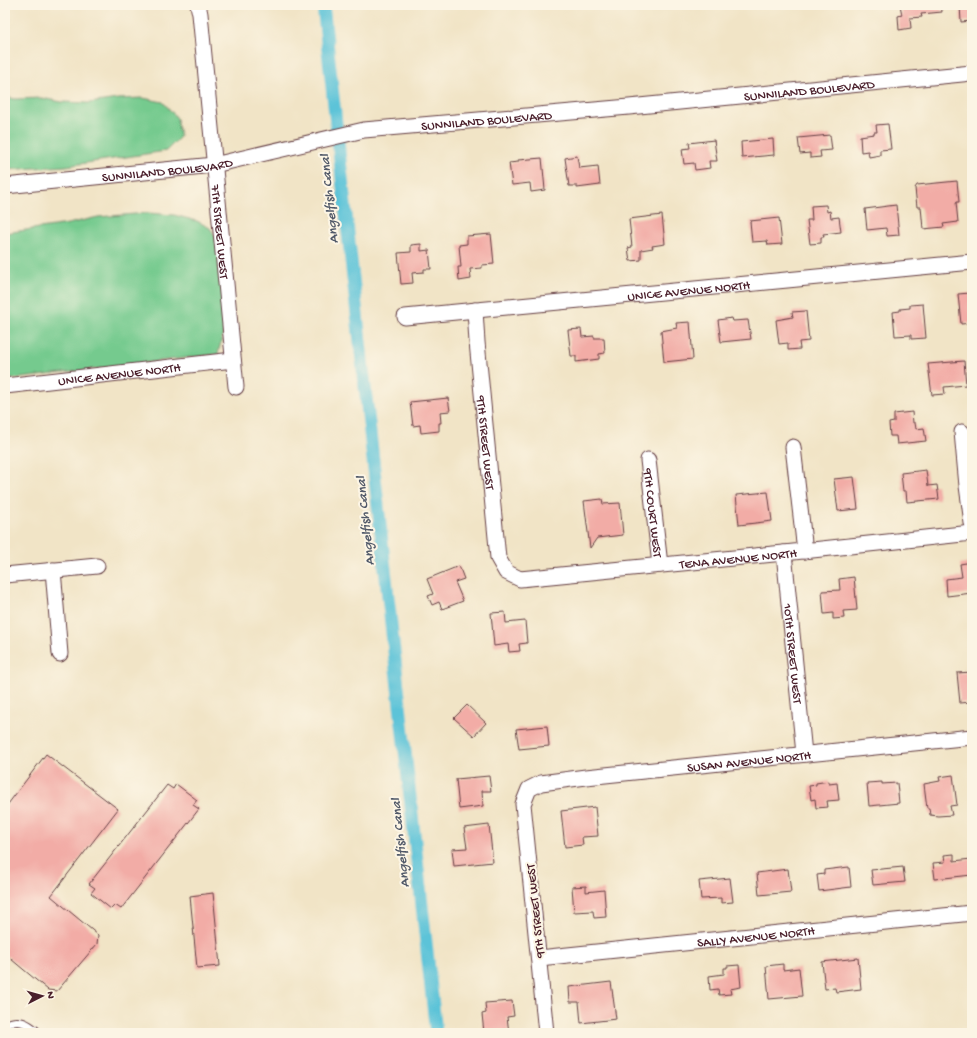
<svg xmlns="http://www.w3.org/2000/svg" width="977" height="1038" viewBox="0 0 977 1038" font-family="'Gochi Hand',sans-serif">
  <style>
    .green { fill: #74ca8e; stroke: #5f745c }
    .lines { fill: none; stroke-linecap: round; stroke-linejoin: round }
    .canal { stroke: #5bc3d8; stroke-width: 13 }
    .building { fill: #f2aca6 }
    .lane-casing { stroke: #633d42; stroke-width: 9 }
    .street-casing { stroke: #633d42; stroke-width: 17 }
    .lane { stroke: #fff; stroke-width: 7 }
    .street { stroke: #fff; stroke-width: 15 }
    .labels { text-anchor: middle; stroke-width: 4; stroke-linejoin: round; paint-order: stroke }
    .street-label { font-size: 13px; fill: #4a1f2b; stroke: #fcf5e5 }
    .water-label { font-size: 14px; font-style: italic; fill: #505868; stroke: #fcf5e5 }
  </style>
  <rect width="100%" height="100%" fill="#fcf5e5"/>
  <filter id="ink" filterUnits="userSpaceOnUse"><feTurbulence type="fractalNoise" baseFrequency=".025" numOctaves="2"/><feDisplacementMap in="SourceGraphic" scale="8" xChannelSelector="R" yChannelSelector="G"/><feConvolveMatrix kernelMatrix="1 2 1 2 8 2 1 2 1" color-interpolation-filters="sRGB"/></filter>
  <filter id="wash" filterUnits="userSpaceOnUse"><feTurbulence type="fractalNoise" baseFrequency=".012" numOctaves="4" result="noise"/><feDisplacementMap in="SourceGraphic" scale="16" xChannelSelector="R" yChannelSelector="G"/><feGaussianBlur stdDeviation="0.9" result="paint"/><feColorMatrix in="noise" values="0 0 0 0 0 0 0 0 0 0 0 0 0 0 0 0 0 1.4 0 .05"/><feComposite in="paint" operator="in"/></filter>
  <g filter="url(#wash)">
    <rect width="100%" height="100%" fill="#f1e4c6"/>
    <g class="green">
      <path d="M5,97L15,99L41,98L62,102L89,103L118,99L143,98L163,102L177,118L180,137L166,151L66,166L5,170Z"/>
      <path d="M148,213L174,215L197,221L210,228L218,240L228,312L218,354L5,380V233L68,224L98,217Z"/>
    </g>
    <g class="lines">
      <path class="canal" d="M323,5L436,1033"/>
    </g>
    <g id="blocks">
      <g class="building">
        <path d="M900,5H941L942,12L921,14L922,17L910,18L911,28L899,30L898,16L902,15Z"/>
        <path d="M960,5H972V21L961,22Z"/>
        <path d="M888,124L891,149L880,150V155L869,157L868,151L861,152L860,136L874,134V132H877L876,125Z"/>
        <path d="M830,135L832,150L820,151L821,157L810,158V153L800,154L798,138Z"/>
        <path d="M773,139L774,155L742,158L741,142Z"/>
        <path d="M714,140L717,161H709L710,168L695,170L694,163L684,164L682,149L690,148L689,143Z"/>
        <path d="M577,156L579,168L598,166L600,185L577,188V186H569L565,158Z"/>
        <path d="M542,158L545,190L531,192L530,183L512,185L509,163L518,162V160Z"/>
        <path d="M957,181L959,202H956L958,222L943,224L944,227L923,229L921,207H917L915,188L917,185Z"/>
        <path d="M826,205L827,212L830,211L831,218L839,217L841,232L823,234L824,237H821V243L810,244L807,220H812L811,206Z"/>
        <path d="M896,205L899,235L887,236L886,228L867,230L865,209Z"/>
        <path d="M662,215L665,244L652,246L653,248L641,250V260L630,261L628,248L632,247L629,219Z"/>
        <path d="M779,218L782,244L768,245L767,241L752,242L750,221Z"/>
        <path d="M491,234L494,264L482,265V268L470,269L471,279L459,281L458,267H461L459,245L467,244V236Z"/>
        <path d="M421,244V251L429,250L431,269H424V272L412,273L413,283L401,284L398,253L411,252V245Z"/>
        <path d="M970,293L971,297H972V323L961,324L958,294Z"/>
        <path d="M923,304L926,338L911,339V335L895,336L893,312L900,311V309L910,308V305Z"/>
        <path d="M806,311L809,341L799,342L800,349L788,350V343L779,344L776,320L793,317L792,312Z"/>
        <path d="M732,318L733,321L748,320L751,339L721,342L718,320Z"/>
        <path d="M690,322L693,359L664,362L661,331L677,328L676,323Z"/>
        <path d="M581,329L582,337L594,336V338H604L605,353L599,354V359L576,362V356H571L568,330Z"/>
        <path d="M964,361L966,385L944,387L945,394L932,395L928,364Z"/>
        <path d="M448,398L450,411L440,412L441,423H439V431L421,433L420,425L413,426L410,402Z"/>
        <path d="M912,412L913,423H915L916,429L924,428L926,441L897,444L896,436H890L889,423L894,422V414Z"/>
        <path d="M926,470L928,486L937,485L939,499L907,502L906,491H903L901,473Z"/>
        <path d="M854,477L858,509L838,511L834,479Z"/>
        <path d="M768,492L772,521L739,525L736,495Z"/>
        <path d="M602,499L603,504L620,503L623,535L597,538L590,548L584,501Z"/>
        <path d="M972,562V593L947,596L946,579L962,577L960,564Z"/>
        <path d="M459,566L464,579L455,582L463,601L442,609L439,602L432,605L428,596L433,594L427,579Z"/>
        <path d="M854,577L857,610L843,611L844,618L833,619V613L824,614L822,591L840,590L839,579Z"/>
        <path d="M505,612L506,623L525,621L527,643L519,644L520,651L509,652L508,644L494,646L491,613Z"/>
        <path d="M972,672V702L960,703L957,673Z"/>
        <path d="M467,705L486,723L474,736L454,718Z"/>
        <path d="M547,726L549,746L519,749L516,729Z"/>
        <path d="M46,754L118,809L51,896L98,935L97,944L57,991L48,990L5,954V808Z"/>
        <path d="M953,775L957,805L950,806L952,815L938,816L930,815L929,808H927L924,784L940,781L939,777Z"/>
        <path d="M489,776L491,791H482L483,806L459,809L456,779Z"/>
        <path d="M829,781V784L837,783L839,800L827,801L828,807L816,808L815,799L811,800L809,786L816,785V783Z"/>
        <path d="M882,782V784L897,783L899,803L869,806L867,783Z"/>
        <path d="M176,784L197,800L193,805L199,809L121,909L115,905L111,909L91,893L95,888L89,884L167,785L173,789Z"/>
        <path d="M595,807L598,836L582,837L583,845L565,847L561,811Z"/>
        <path d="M489,825L493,862L454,866L452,849L467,848L464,828Z"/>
        <path d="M954,854V861L971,859L972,875L935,879L933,863L945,862L944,855Z"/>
        <path d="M849,867L851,887L819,891L817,875L824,874V870Z"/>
        <path d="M903,867L905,882L873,885L871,870Z"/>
        <path d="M788,869L791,892L759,895L757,873Z"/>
        <path d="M730,878L733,902L721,903V898L701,899L699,881Z"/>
        <path d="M586,886V892L604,890L606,917L594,918L593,911L574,912L572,887Z"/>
        <path d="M213,893L220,966L197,968L190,896Z"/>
        <path d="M858,958L861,989L836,992L835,988L825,989L822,962Z"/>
        <path d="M783,964V970L799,968L802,996L769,999L766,966Z"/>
        <path d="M739,965L741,987L730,989L731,994L719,995L718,989L710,990L709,976L724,974V968H727V966Z"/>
        <path d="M611,982L616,1019L581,1023L579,1002H570L569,987Z"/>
        <path d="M512,1001L514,1016L507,1017L509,1033H484L482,1014L486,1013L485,1003Z"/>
      </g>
    </g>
  </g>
  <g filter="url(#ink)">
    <use href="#blocks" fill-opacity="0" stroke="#633d42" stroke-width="1"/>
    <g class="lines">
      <g class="lane-casing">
        <path id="lane" d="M5,1025C19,1017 29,1024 39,1033"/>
      </g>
      <g class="street-casing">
        <g id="street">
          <path id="s1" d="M198,5L200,14L236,387"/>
          <path id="s2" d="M5,186L214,165L364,130L629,107L972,73"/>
          <path id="s3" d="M475,310L477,342L498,558L506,572L520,579L784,553L972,533"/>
          <path id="s4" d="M405,317L972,262"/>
          <path id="s5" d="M5,386L233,360"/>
          <path d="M962,432L967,486L972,523"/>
          <path d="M793,447L805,551"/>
          <path id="s6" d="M648,460L660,565"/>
          <path id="s7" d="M784,553L804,754"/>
          <path d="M53,570L60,654"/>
          <path d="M5,575L97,566"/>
          <path id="s8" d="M539,958L972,913"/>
          <path id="s9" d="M546,1033L523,804L529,789L541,783L586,777L972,737"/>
        </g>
      </g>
      <use href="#lane" class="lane"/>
      <use href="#street" class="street"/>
    </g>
  </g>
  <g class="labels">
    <g class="street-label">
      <text dy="5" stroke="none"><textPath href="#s2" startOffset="811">SUNNILAND BOULEVARD</textPath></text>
      <text dy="5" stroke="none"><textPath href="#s2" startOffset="487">SUNNILAND BOULEVARD</textPath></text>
      <text dy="5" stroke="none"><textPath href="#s2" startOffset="163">SUNNILAND BOULEVARD</textPath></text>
      <text dy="5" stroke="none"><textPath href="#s1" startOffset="228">7TH STREET WEST</textPath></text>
      <text dy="5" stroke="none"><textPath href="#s4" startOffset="285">UNICE AVENUE NORTH</textPath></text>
      <text dy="5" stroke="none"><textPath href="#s5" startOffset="115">UNICE AVENUE NORTH</textPath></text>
      <text dy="5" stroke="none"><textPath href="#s3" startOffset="133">9TH STREET WEST</textPath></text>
      <text dy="5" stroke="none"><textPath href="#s6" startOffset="53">9TH COURT WEST</textPath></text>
      <text dy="5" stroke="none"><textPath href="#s3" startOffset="500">TENA AVENUE NORTH</textPath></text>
      <text dy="5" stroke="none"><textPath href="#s7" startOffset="101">10TH STREET WEST</textPath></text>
      <text dy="5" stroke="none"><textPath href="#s9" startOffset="469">SUSAN AVENUE NORTH</textPath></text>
      <text transform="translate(534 911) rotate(-96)" y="5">9TH STREET WEST</text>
      <text dy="5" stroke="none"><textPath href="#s8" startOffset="218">SALLY AVENUE NORTH</textPath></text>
    </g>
    <g class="water-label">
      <text transform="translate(328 199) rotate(-96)" y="5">Angelfish Canal</text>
      <text transform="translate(364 521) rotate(-96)" y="5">Angelfish Canal</text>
      <text transform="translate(399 843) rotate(-96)" y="5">Angelfish Canal</text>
    </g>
  </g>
  <rect width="977" height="1038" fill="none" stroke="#fcf5e5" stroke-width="20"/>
  <g transform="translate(42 996) rotate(84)" stroke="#fcf5e5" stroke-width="3" paint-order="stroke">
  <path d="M0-3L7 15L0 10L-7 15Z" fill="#4a1f2b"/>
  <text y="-6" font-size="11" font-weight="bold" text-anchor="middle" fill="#4a1f2b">N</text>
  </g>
</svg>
